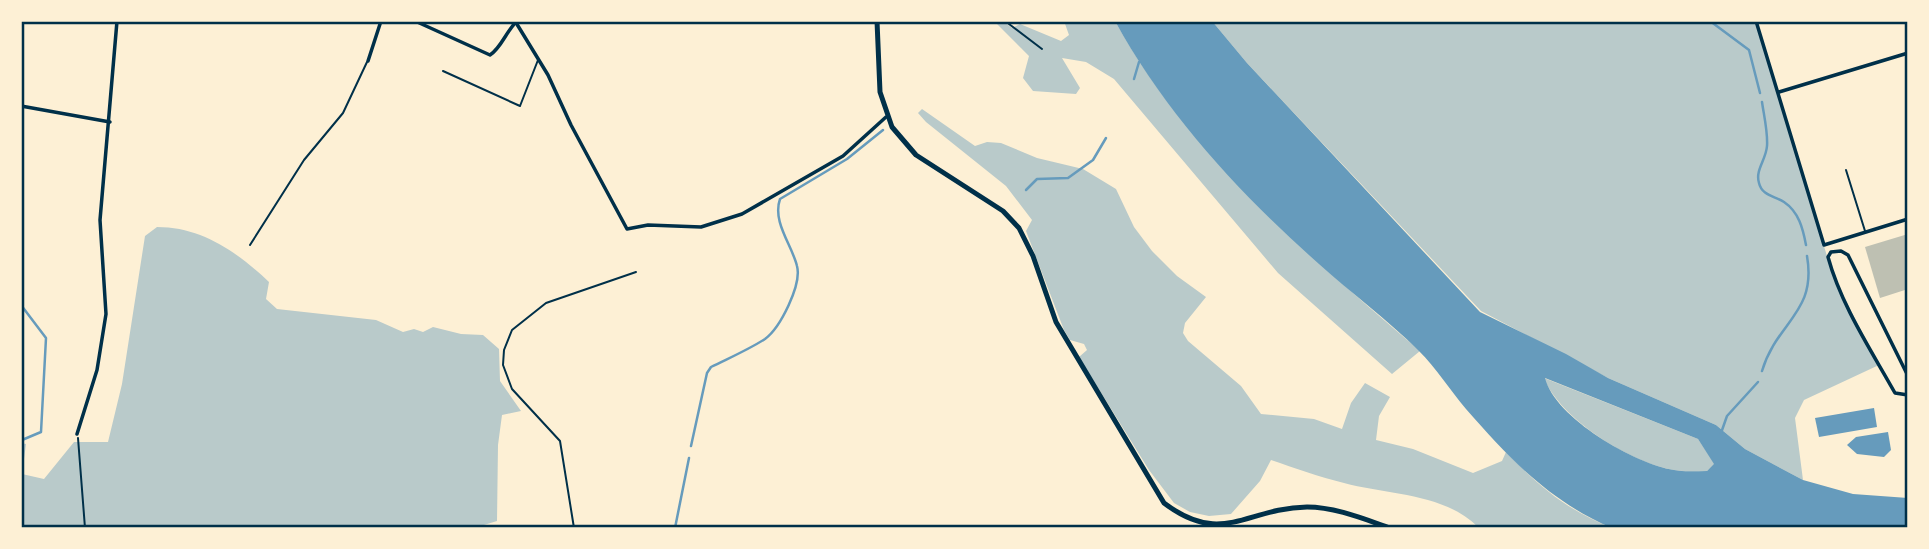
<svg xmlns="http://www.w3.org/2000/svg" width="1929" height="549" viewBox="0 0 1929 549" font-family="Ubuntu,sans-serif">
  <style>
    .green { fill: #b9caca }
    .water { fill: #669bbc; fill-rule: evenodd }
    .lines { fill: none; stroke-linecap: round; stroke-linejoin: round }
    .stream { stroke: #669bbc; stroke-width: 2.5 }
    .building { fill: #bec0b2 }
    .path { stroke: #003049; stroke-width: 2 }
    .service { stroke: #003049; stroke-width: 2 }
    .minor { stroke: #003049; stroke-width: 3.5 }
    .secondary { stroke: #003049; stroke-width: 5 }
    .neatline { fill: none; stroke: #003049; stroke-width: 2.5 }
  </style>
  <rect width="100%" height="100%" fill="#fdf0d5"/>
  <g class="green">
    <path d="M1003,21L1012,28L1020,24L1061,41L1069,35L1064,21H1115C1188,153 1307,254 1420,351L1392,374L1278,273L1114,79L1086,62L1062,58L1080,88L1076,94L1033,91L1023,78L1029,56L995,22Z"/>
    <path d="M1212,21H1756L1833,276L1879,365L1804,400L1795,418L1803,480L1745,449L1716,425L1608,378L1481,311L1247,63Z"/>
    <path d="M922,109L975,146L987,142L1001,143L1037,158L1083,169L1116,189L1134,227L1152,251L1177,276L1206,297L1185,323L1183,333L1188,341L1241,386L1261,414L1314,419L1342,429L1351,403L1365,383L1390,397L1379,416L1376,440L1413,449L1473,473L1502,461L1506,452C1541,488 1564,508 1612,528L1478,527C1444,493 1388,495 1344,483C1319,477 1295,468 1271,460L1260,481L1231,514L1209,516L1190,512L1174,503L1149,470L1079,357L1087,350L1084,344L1070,340L1064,330L1026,231L1032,220L1006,186L926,122L918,113Z"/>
    <path d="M157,227C202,227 237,252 269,282L266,299L277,309L376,320L403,332L414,329L423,332L433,327L461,334L483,335L499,349L500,381L521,411L502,415L498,445L497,521L474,528H21V443L26,444L22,474L44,479L74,442H108L122,384L145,236Z"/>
    <path d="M1544,378L1698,439L1715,464L1707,471C1696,471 1685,472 1674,470C1631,463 1560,419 1544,378Z"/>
  </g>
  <g class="water">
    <path d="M1115,21H1212L1247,63L1480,312L1566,354L1608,378L1716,425L1745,449L1803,480L1853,494L1908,498V528H1612C1549,501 1510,459 1466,409C1450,390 1436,368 1419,351C1388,320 1351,293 1319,264C1241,195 1165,113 1115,21ZM1545,378L1698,439L1714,464L1707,471C1696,471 1684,472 1674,470C1635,464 1555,418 1545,378Z"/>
    <path d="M1874,408L1877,427L1819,437L1815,418Z"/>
    <path d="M1888,432L1891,450L1884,457L1857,454L1847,445L1856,437Z"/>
  </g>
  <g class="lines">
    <g class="stream">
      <path d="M1710,21L1749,50L1760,93"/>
      <path d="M1134,79L1139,62"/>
      <path d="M1762,102C1764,116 1768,132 1767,146C1766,160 1755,170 1759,183C1762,196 1775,196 1784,202C1799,212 1803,229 1806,245"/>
      <path d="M1026,190L1037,179L1068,178L1093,160L1106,138"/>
      <path d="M21,305L46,338L41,432L22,440L21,444"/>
      <path d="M1762,371C1777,321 1817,313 1807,256"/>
      <path d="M1721,433L1727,416L1758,382"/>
      <path d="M691,446L707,373L711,367C729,358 748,350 765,339C780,328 802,285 797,266C792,245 772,222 780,199L847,159L883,130"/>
      <path d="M675,528L689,458"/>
    </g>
  </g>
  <path class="building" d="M1908,234V289L1880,298L1865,247Z"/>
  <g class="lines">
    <path class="path" d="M78,438L85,528"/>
    <g class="service">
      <path d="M1005,21L1042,49"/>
      <path d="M443,71L520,106L538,60"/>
      <path d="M1846,170L1865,231"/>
      <path d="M250,245L304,160L343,113L367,62"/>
      <path d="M574,528L560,441L512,389L503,365L504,350L512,330L546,303L636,272"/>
    </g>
    <g class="minor">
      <path d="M208,21H209"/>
      <path d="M415,21L490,55C501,48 506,32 516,22"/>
      <path d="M515,21L548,75L571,125L627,229L648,225L701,227L742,214L843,156L886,117"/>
      <path d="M1756,21L1824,245L1908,219"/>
      <path d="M368,61L381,21"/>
      <path d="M1779,92L1908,53"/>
      <path d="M21,106L110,122"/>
      <path d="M1908,376L1848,255L1841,251L1831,252L1828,257C1841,305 1871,350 1895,393L1908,395"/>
      <path d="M77,434L97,370L106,314L100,220L117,21"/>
    </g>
    <path class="secondary" d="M877,21L880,92L892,127L916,155L1003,211L1019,228L1033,256L1056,322L1164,503C1222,547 1246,508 1307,507C1335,507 1364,519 1390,528"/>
  </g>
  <rect width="1929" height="549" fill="none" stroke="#fdf0d5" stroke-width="46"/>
  <rect x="23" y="23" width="1883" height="503" class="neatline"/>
</svg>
